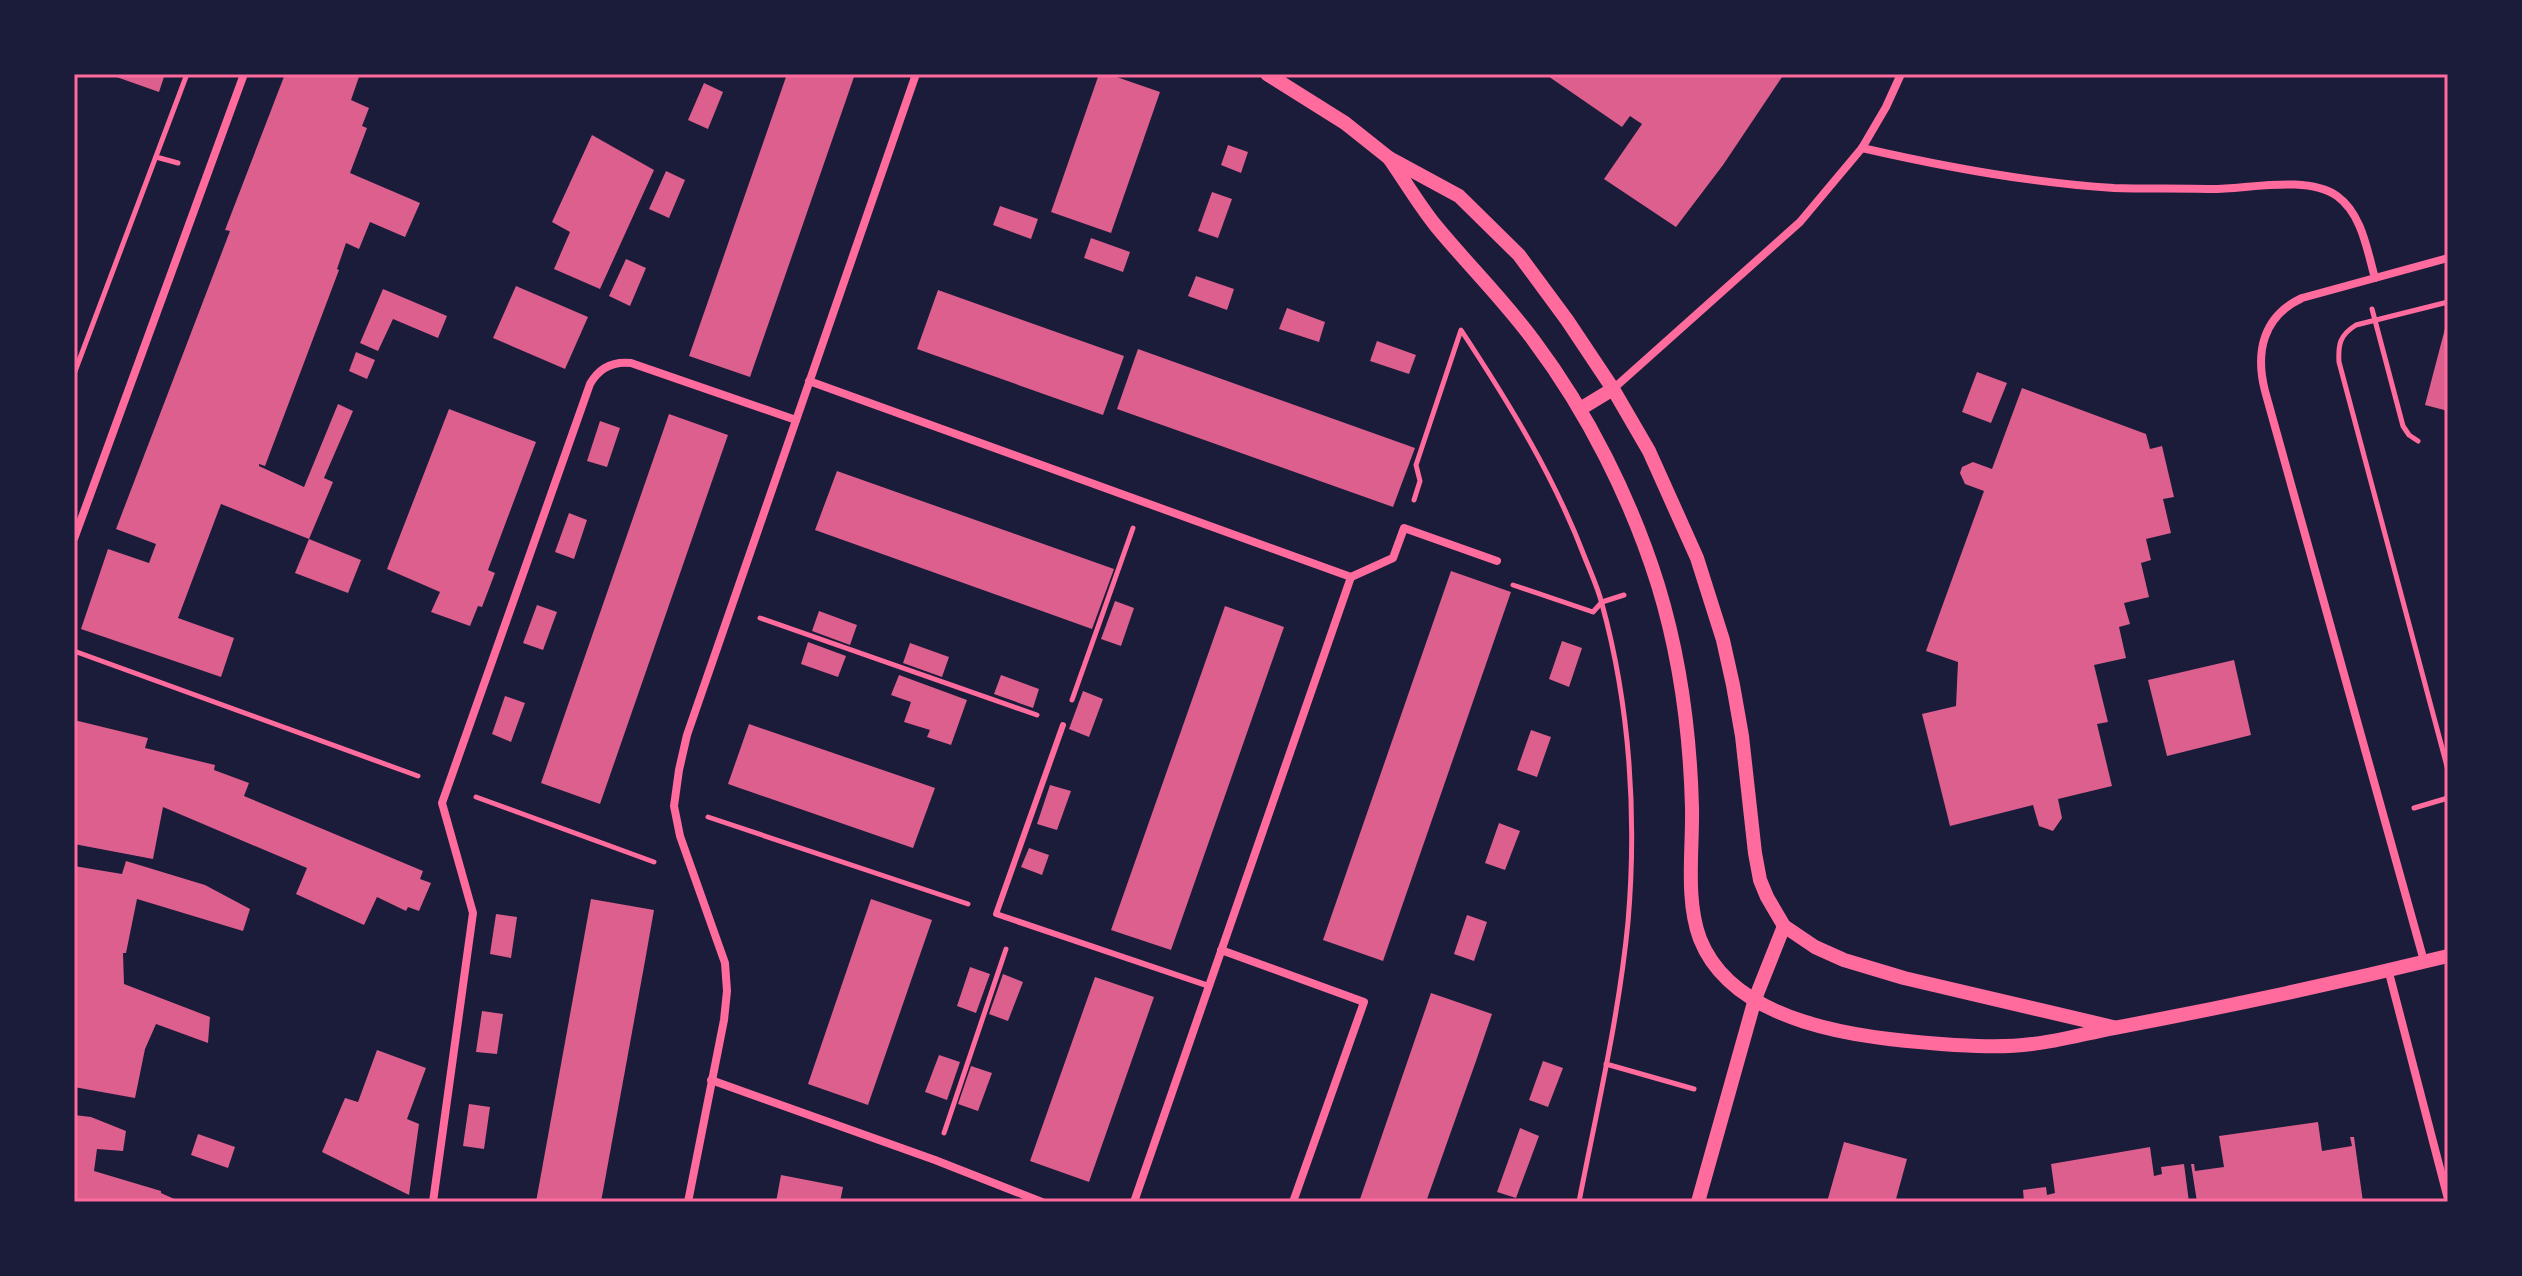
<svg xmlns="http://www.w3.org/2000/svg" width="2522" height="1276" viewBox="0 0 2522 1276" font-family="'Crimson Pro',serif">
  <style>
    .building { fill: #dd5f8e }
    .lines { fill: none; stroke-linecap: round; stroke-linejoin: round }
    .path { stroke: #ff6b9d; stroke-width: 5 }
    .service { stroke: #ff6b9d; stroke-width: 6 }
    .minor { stroke: #ff6b9d; stroke-width: 8 }
    .tertiary { stroke: #ff6b9d; stroke-width: 14 }
    .neatline { fill: none; stroke: #ff6b9d; stroke-width: 3 }
  </style>
  <rect width="100%" height="100%" fill="#1b1b3a"/>
  <g class="building">
    <path d="M108,74H165L159,92Z"/>
    <path d="M285,74H360L351,100L369,108L362,126L367,128L350,173L420,203L405,237L370,222L359,249L346,243L337,269L339,270L265,466L259,464V466L304,487L338,404L353,411L324,478L333,482L309,539L221,504L178,618L234,638L221,677L81,629L108,549L149,563L156,544L116,529L230,231L225,230Z"/>
    <path d="M787,74H855L750,377L689,356Z"/>
    <path d="M1099,74H1108L1160,92L1111,233L1051,212Z"/>
    <path d="M1545,74H1784L1723,165L1676,227L1604,179L1642,124L1630,116L1622,127Z"/>
    <path d="M704,83L723,92L708,129L688,120Z"/>
    <path d="M592,135L654,170L600,289L554,269L570,232L552,222Z"/>
    <path d="M1228,145L1248,152L1241,173L1221,165Z"/>
    <path d="M666,171L685,180L669,218L649,209Z"/>
    <path d="M1212,192L1232,199L1218,238L1198,231Z"/>
    <path d="M1000,206L1038,219L1031,239L993,225Z"/>
    <path d="M1091,238L1130,252L1123,272L1084,258Z"/>
    <path d="M626,259L646,268L630,306L609,296Z"/>
    <path d="M1196,276L1234,289L1227,310L1188,296Z"/>
    <path d="M516,286L588,317L565,369L493,338Z"/>
    <path d="M383,289L447,316L438,338L393,319L378,351L360,343Z"/>
    <path d="M938,290L1124,356L1103,415L917,349Z"/>
    <path d="M1287,308L1325,322L1319,342L1279,329Z"/>
    <path d="M2447,321H2448V411L2425,405Z"/>
    <path d="M1377,341L1416,355L1409,374L1370,361Z"/>
    <path d="M1138,349L1415,448L1393,507L1117,409Z"/>
    <path d="M356,352L375,360L367,379L349,371Z"/>
    <path d="M1977,372L2007,383L1991,423L1962,412Z"/>
    <path d="M2022,388L2146,434L2150,449L2162,446L2174,497L2163,499L2171,533L2146,539L2151,560L2141,563L2149,597L2124,603L2130,624L2119,627L2126,658L2094,665L2108,722L2097,724L2112,786L2058,799L2062,818L2053,831L2039,826L2033,805L1950,826L1922,714L1956,706L1958,662L1926,651L1984,491L1965,484L1960,473L1962,467L1973,462L1992,469Z"/>
    <path d="M449,409L536,442L488,570L495,573L482,607L478,606L470,626L431,612L440,592L387,569Z"/>
    <path d="M669,414L728,435L600,804L541,783Z"/>
    <path d="M600,421L620,428L607,467L587,461Z"/>
    <path d="M837,471L1114,569L1092,629L815,530Z"/>
    <path d="M569,513L587,520L574,559L555,552Z"/>
    <path d="M309,539L361,560L348,593L295,573Z"/>
    <path d="M1451,571L1511,592L1383,961L1323,940Z"/>
    <path d="M1115,601L1134,608L1121,646L1101,639Z"/>
    <path d="M537,605L557,612L543,650L523,643Z"/>
    <path d="M1225,606L1284,627L1171,950L1111,930Z"/>
    <path d="M819,611L857,625L850,645L812,631Z"/>
    <path d="M1562,641L1582,648L1569,687L1549,679Z"/>
    <path d="M808,642L846,656L838,677L801,664Z"/>
    <path d="M910,643L949,657L942,677L903,663Z"/>
    <path d="M2234,660L2251,735L2167,756L2148,680Z"/>
    <path d="M899,675L967,700L951,745L927,737L930,730L904,722L911,702L891,695Z"/>
    <path d="M1001,675L1039,689L1033,708L994,694Z"/>
    <path d="M1083,691L1103,699L1089,737L1069,729Z"/>
    <path d="M505,696L525,703L511,742L492,734Z"/>
    <path d="M74,720L148,738L145,748L215,765L214,770L249,783L244,796L423,871L420,879L431,883L419,911L408,907L406,911L377,897L364,925L296,894L307,868L163,807L153,859L74,844Z"/>
    <path d="M749,724L935,788L913,848L728,784Z"/>
    <path d="M1531,730L1551,737L1537,777L1517,770Z"/>
    <path d="M1050,785L1071,791L1057,830L1037,824Z"/>
    <path d="M1499,823L1520,831L1505,870L1485,863Z"/>
    <path d="M1029,848L1049,855L1042,875L1021,867Z"/>
    <path d="M126,861L205,885L250,909L243,931L137,899L126,953H123L124,984L210,1017L208,1043L156,1024L145,1049L135,1098L74,1087V866L122,874Z"/>
    <path d="M591,899L654,910L645,961L601,1202H536Z"/>
    <path d="M871,899L932,920L868,1105L808,1084Z"/>
    <path d="M496,914L517,917L511,958L490,954Z"/>
    <path d="M1467,915L1487,922L1474,961L1454,954Z"/>
    <path d="M970,967L990,974L976,1013L957,1006Z"/>
    <path d="M1003,974L1023,982L1008,1021L989,1014Z"/>
    <path d="M1095,977L1154,997L1089,1182L1030,1161Z"/>
    <path d="M1431,993L1492,1014L1476,1061L1426,1202H1359Z"/>
    <path d="M482,1011L503,1014L497,1054L476,1052Z"/>
    <path d="M377,1050L426,1068L407,1119L419,1124L409,1195L322,1152L345,1098L358,1102Z"/>
    <path d="M939,1055L960,1062L947,1100L925,1092Z"/>
    <path d="M1543,1061L1563,1068L1548,1107L1529,1100Z"/>
    <path d="M971,1066L992,1073L978,1111L958,1104Z"/>
    <path d="M469,1104L490,1107L484,1149L463,1146Z"/>
    <path d="M74,1115L91,1117L126,1131L123,1151L97,1149L94,1171L161,1191V1193L181,1202H74Z"/>
    <path d="M2318,1122L2322,1151L2352,1146L2350,1137H2354L2363,1202H2197L2191,1164H2194L2195,1171L2224,1167L2219,1136Z"/>
    <path d="M1520,1128L1539,1136L1516,1198L1497,1192Z"/>
    <path d="M198,1134L235,1147L228,1168L191,1155Z"/>
    <path d="M1844,1142L1907,1159L1896,1199L1902,1202H1827Z"/>
    <path d="M2150,1147L2154,1176L2162,1174L2161,1167L2184,1164L2189,1202H2024L2023,1190L2046,1187L2047,1195L2055,1193L2051,1164Z"/>
    <path d="M781,1175L843,1187L840,1202H776Z"/>
  </g>
  <g class="lines">
    <g class="path">
      <path d="M156,157L178,163"/>
      <path d="M2448,302L2356,325C2340,335 2338,344 2339,362L2448,770"/>
      <path d="M2372,309L2403,426L2409,435L2418,441"/>
      <path d="M74,374L187,74"/>
      <path d="M1414,500L1420,481L1416,465L1461,330C1509,403 1554,476 1585,558C1591,573 1598,588 1602,604C1630,706 1637,817 1628,922C1619,1016 1597,1109 1579,1202"/>
      <path d="M1513,585L1593,612L1602,602L1624,595"/>
      <path d="M760,618L1037,715"/>
      <path d="M74,651L418,776"/>
      <path d="M1072,700L1133,528"/>
      <path d="M476,797L654,862"/>
      <path d="M2414,808L2448,798"/>
      <path d="M708,817L968,904"/>
      <path d="M1606,1064L1694,1089"/>
      <path d="M944,1133L1006,949"/>
    </g>
    <path class="service" d="M1063,725L996,914L1209,986"/>
    <g class="minor">
      <path d="M1862,148C1945,167 2029,183 2114,188C2147,189 2179,188 2212,189C2248,189 2307,175 2337,196C2362,214 2367,250 2375,278"/>
      <path d="M809,381L1351,577L1134,1202"/>
      <path d="M1613,389L1800,222L1862,148L1886,107L1901,74"/>
      <path d="M74,539L244,74"/>
      <path d="M1351,577L1393,558L1404,528L1497,561"/>
      <path d="M1221,950L1364,1002L1293,1202"/>
      <path d="M2424,961L2265,391C2255,352 2263,316 2302,298L2448,258"/>
      <path d="M2388,969L2448,1199"/>
      <path d="M711,1080L935,1160L1042,1202"/>
      <path d="M433,1202L473,913L442,803L590,384C599,368 612,361 631,363L796,420"/>
      <path d="M688,1202L724,1020L727,991L725,963L680,836L674,806L679,770L687,735L916,74"/>
    </g>
    <g class="tertiary">
      <path d="M1267,74L1345,123L1389,158L1459,196L1519,255L1567,320L1613,389L1649,451L1697,558L1723,640L1733,685L1742,736L1755,853L1760,880L1767,897L1784,926L1815,947L1844,960L1904,978L2113,1027"/>
      <path d="M1389,158C1405,181 1419,205 1436,226C1468,265 1504,300 1534,341C1588,413 1631,499 1658,585C1680,657 1690,732 1692,807C1693,849 1685,899 1700,939C1734,1025 1862,1038 1941,1044C1970,1046 2002,1048 2032,1044C2060,1041 2087,1033 2114,1028C2226,1007 2337,983 2448,956"/>
      <path d="M1580,409L1613,389"/>
      <path d="M1698,1202L1755,999L1784,926"/>
    </g>
  </g>
  <rect width="2522" height="1276" fill="none" stroke="#1b1b3a" stroke-width="152"/>
  <rect x="76" y="76" width="2370" height="1124" class="neatline"/>
</svg>
